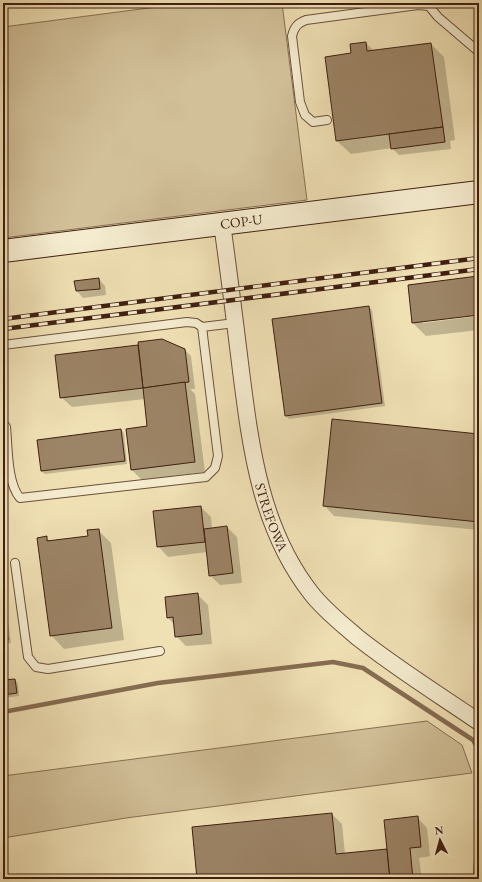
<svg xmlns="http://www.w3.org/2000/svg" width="482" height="882" viewBox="0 0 482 882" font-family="'EB Garamond',serif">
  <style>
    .green { fill: #d2c099; stroke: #897055 }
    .shadow { fill: #0003 }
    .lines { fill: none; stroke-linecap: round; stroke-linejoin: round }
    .stream { stroke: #866c52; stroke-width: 4.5 }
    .building { fill: #9c8466; stroke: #401f11 }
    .service-casing { stroke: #6c503a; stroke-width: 10 }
    .minor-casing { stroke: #6c503a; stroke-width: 18 }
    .secondary-casing { stroke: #401f11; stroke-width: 24 }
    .service { stroke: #f5eccf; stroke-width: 8 }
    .minor { stroke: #f5eccf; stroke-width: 16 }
    .secondary { stroke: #f5eccf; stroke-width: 22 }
    .rail-casing { stroke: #401f11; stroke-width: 4.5 }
    .rail { stroke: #f5eccf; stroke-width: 3; stroke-dasharray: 9; stroke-linecap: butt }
    .labels { text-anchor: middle; stroke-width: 3; stroke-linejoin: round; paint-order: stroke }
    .street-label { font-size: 14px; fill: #401f11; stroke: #f5eccf }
  </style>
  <rect width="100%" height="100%" fill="#f0e1b5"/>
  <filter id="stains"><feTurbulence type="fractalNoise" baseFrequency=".005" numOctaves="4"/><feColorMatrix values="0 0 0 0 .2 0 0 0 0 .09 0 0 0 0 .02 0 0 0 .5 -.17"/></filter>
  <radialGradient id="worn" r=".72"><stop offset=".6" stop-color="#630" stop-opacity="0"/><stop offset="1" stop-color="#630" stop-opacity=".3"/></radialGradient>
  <g class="green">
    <path d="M187,3H282L307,200L3,238V27Z"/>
    <path d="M427,721L462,745L472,773L126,818L3,838V776Z"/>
    <path d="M479,799V879H473Z"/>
  </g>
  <g class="shadow">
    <path d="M366,43L374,51L431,44L444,57L455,140L450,141L451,149L399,155L392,148L351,154L337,141L352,54Z"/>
    <path d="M478,277L479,314L423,321V323L479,316V330L426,336L413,323L409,285Z"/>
    <path d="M99,279L105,286L106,295L83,298L77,291Z"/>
    <path d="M369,307L372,310L385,406L289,419L286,416Z"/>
    <path d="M137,346L139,348L184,349L191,356L195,389H190L195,394L205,472L142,480L132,470L127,430L148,427L145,399L72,407L61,397Z"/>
    <path d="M121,430L124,433L127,464L45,474L41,471Z"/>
    <path d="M479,435V530L334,516L324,505Z"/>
    <path d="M201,507L211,517L212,529L227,527L237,537L242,583L220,585L210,575L207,552L168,557L158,546Z"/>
    <path d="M98,530L111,543L124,640L64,649L51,635L46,537L51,542L89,537Z"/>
    <path d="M3,584L11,643H3Z"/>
    <path d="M197,594L208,605L212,644L186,646L176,636L175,625L168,618Z"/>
    <path d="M15,680L18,683L19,696L3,698V681Z"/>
    <path d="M332,814L342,824L345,854L388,850L417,817L427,828L430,856L419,858L422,879H198Z"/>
  </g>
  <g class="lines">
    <path class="stream" d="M3,712L158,683L333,662L363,668L473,740L479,751"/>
  </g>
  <g class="building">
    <path d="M366,42L367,51L431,43L443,127L336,141L325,57L351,53L350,44Z"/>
    <path d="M443,127L445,142L391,149L389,134Z"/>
    <path d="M478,276L479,315L412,323L408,285Z"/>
    <path d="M99,278L100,289L76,291L74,281Z"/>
    <path d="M369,306L382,403L285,416L272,319Z"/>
    <path d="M162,339L185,349L189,382L143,388L138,342Z"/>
    <path d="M138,345L143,388L60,398L55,355Z"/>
    <path d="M185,382L195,462L131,470L126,429L147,426L143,388Z"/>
    <path d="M332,419L479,434V522L323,506Z"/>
    <path d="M121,429L125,461L41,471L37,440Z"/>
    <path d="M201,506L205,542L157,547L153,511Z"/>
    <path d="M227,526L233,573L209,576L204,529Z"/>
    <path d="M99,529L112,628L50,636L37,538L47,536V541L88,536L87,530Z"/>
    <path d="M198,593L202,634L175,637L173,617L167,618L165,597Z"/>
    <path d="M3,601L8,640H3Z"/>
    <path d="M15,679L17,693L3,695V680Z"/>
    <path d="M332,813L336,854L387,849L390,879H197L192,827Z"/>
    <path d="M418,816L421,847L410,848L413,879H390L384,820Z"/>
  </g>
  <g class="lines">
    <g class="service-casing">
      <g id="service">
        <path d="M327,120L313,122L305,115L300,102L292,36C294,27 298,23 306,20L418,5L429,6L438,17L479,52"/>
        <path d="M202,327L235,323"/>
        <path d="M3,345L187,322L196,323L202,327L218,456L215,468L206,477L20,498C7,483 8,447 6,427L3,423"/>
        <path d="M15,563L28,657L36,667L48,669L160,651"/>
      </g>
    </g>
    <g class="minor-casing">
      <g id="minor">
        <path id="s1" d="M222,224C229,273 235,322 241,371C251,450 261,529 311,593C324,610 341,623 357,637C396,668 438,694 479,722"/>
      </g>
    </g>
    <g class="secondary-casing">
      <g id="secondary">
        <path id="s2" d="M3,251L479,192"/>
      </g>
    </g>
    <use href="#service" class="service"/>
    <use href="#minor" class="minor"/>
    <use href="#secondary" class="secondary"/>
    <g class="rail-casing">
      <g id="rail">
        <path d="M3,319L479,258"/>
        <path d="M3,329L479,269"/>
      </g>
    </g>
    <use href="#rail" class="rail"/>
  </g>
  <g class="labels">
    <g class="street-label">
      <text dy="5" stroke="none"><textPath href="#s2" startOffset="240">COP-U</textPath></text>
      <text dy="5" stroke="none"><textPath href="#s1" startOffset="298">STREFOWA</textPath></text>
    </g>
  </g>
  <rect width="482" height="882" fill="none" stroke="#f0e1b5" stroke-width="16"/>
  <rect x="4" y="4" width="474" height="874" fill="none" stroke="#401f11" stroke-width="2"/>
  <rect x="8" y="8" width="466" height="866" fill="none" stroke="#401f11"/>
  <g transform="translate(440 840) rotate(354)" stroke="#f5eccf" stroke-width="3" paint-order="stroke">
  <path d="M0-3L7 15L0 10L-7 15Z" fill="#401f11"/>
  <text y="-6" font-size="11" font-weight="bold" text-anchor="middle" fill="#401f11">N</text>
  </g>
  <rect width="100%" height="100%" filter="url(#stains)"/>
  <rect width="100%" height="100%" fill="url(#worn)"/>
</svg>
